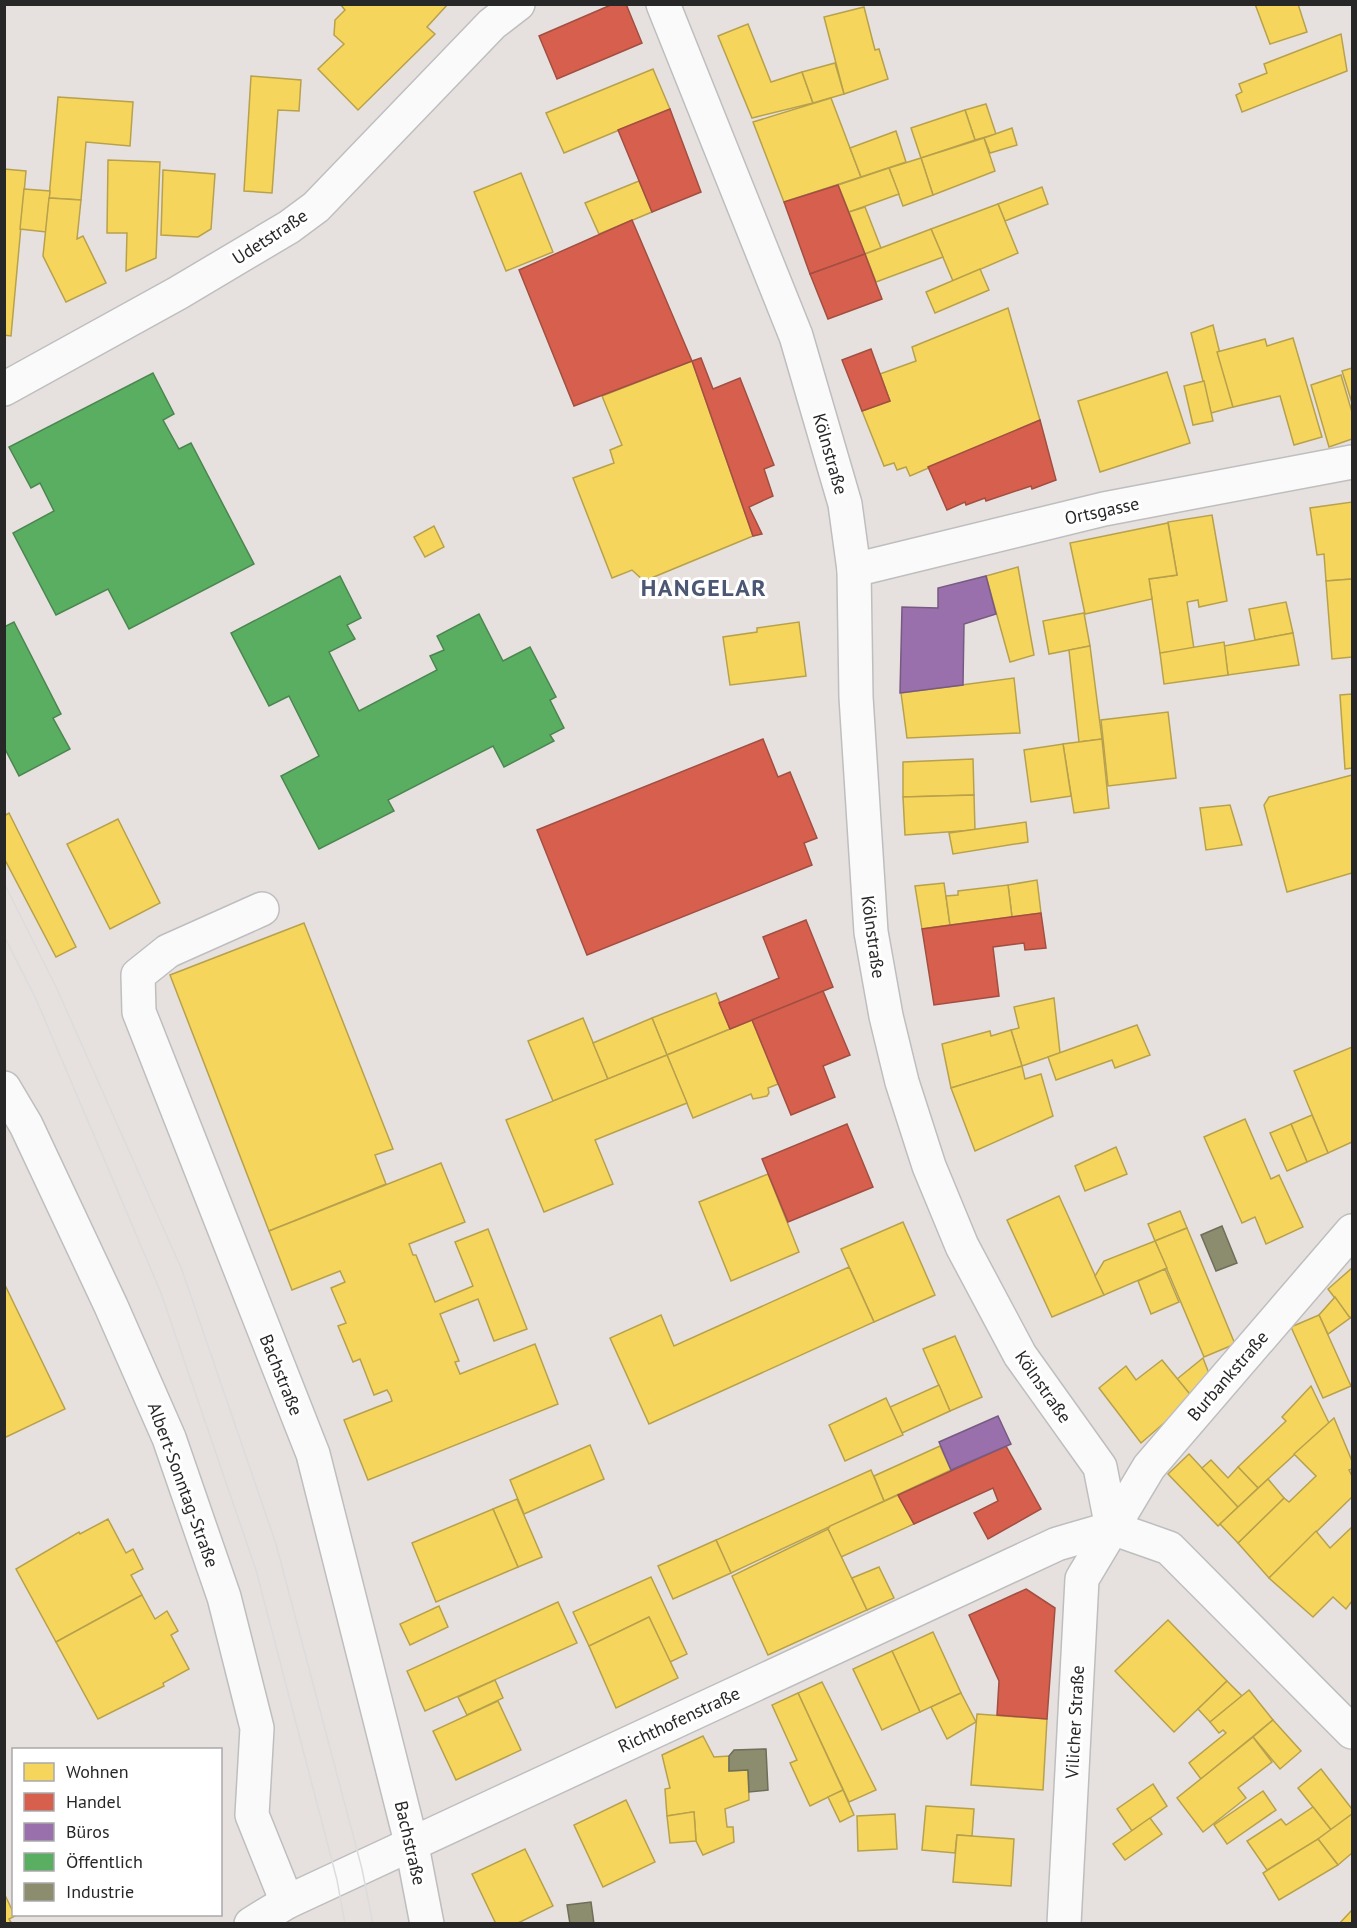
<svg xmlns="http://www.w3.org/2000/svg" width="1357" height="1928" viewBox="0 0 1357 1928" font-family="'PT Sans',sans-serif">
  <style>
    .homes { fill: #f6d55c; stroke: #b8a14c; stroke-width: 1.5 }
    .shops { fill: #d6604d; stroke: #a24f42; stroke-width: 1.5 }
    .offices { fill: #9970ab; stroke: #775a83; stroke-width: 1.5 }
    .public { fill: #5aae61; stroke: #4b8650; stroke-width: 1.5 }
    .industry { fill: #8c8c6e; stroke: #6e6e59; stroke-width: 1.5 }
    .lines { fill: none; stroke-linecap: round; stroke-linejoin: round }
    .minor-casing { stroke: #bfbebf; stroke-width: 36 }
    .minor { stroke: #fbfafa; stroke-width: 33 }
    .tram { stroke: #dcdcdd; stroke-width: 1.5 }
    .labels { text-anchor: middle; stroke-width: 6; stroke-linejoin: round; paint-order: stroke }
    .street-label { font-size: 18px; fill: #272727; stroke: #fff }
    .district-label { font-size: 24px; font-weight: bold; letter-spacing: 1.5px; fill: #4c5774; stroke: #fff }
  </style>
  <rect width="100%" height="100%" fill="#e6e1de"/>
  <g class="homes">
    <path d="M340,4H448L427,27L435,34L358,110L318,69L344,44L334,35L335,20L345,10Z"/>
    <path d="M1255,4H1298L1307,32L1270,44Z"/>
    <path d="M864,7L875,50L879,49L888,79L844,94L824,17Z"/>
    <path d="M748,24L771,82L802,72L813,103L752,118L718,36Z"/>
    <path d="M1341,34L1347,71L1242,112L1236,95L1242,92L1239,84L1267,73L1264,64Z"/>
    <path d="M835,63L844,94L813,103L802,72Z"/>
    <path d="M653,69L670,109L564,153L546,113Z"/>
    <path d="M251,76L301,80L299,111L278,110L272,193L244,191Z"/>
    <path d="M58,97L133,102L130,146L86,142L81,200L49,198Z"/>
    <path d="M831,98L861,177L784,202L753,122Z"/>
    <path d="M986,104L996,134L975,140L965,110Z"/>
    <path d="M965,110L975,140L921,158L911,128Z"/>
    <path d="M1012,128L1017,145L990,153L984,138Z"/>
    <path d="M896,131L906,162L861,177L850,148Z"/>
    <path d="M984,138L995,171L933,195L921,158Z"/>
    <path d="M921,158L933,195L903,206L889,168Z"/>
    <path d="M108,160L160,162L156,258L126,271L127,233H107Z"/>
    <path d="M889,168L899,194L849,212L838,185Z"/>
    <path d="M4,169L26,171L11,336L4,335Z"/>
    <path d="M163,170L215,174L211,229L198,237L161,235Z"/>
    <path d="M521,173L553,252L506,271L474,192Z"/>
    <path d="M639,181L652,212L599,234L585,203Z"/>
    <path d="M1042,187L1048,204L1005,221L998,204Z"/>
    <path d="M24,189L50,191L46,232L20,229Z"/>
    <path d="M49,198L81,200L77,239L83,236L106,283L66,302L43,256Z"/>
    <path d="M998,204L1018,253L953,281L931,229Z"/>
    <path d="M865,207L881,248L865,254L849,212Z"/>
    <path d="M931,229L943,257L876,282L865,254Z"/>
    <path d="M980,269L989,290L935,313L926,292Z"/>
    <path d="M1008,308L1040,420L910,476L906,467L897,470L894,463L884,466L862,411L890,401L880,374L916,361L912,347Z"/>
    <path d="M1213,325L1233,407L1211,413L1191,333Z"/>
    <path d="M1293,338L1322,437L1294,445L1280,396L1233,407L1217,352L1265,339L1267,346Z"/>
    <path d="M692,361L753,536L644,581L632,570L612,578L573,478L614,463L610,450L622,445L602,396Z"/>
    <path d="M1352,368V403L1342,371Z"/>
    <path d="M1167,372L1190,443L1100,472L1078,401Z"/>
    <path d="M1341,375L1352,412V439L1329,447L1311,385Z"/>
    <path d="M1204,381L1213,421L1193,425L1184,386Z"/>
    <path d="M1352,502V579L1326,581L1324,554L1317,555L1310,508Z"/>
    <path d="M1212,515L1227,601L1199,607L1198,600L1187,602L1194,649L1160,653L1149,579L1177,575L1168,522Z"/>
    <path d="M1168,523L1177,575L1149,579L1152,599L1085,614L1070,543Z"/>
    <path d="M434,526L444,547L425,557L414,537Z"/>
    <path d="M1018,567L1034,655L1010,662L986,576Z"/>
    <path d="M1352,579V657L1332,659L1326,581Z"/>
    <path d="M1286,602L1293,633L1255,640L1249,609Z"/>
    <path d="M1084,613L1090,646L1049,654L1043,621Z"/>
    <path d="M799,622L806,676L730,685L723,637L757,632V628Z"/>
    <path d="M1293,633L1299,665L1228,675L1224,646Z"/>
    <path d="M1224,642L1228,675L1164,684L1160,653Z"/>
    <path d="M1090,646L1102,739L1079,742L1069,650Z"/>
    <path d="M1014,678L1020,733L907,738L901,693Z"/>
    <path d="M1352,694V768L1345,769L1340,695Z"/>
    <path d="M1168,712L1176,778L1108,786L1101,720Z"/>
    <path d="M1102,739L1109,808L1074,813L1063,744Z"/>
    <path d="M1063,744L1071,796L1031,802L1024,750Z"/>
    <path d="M973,759L974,795L903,797V762Z"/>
    <path d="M1352,775V873L1287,892L1264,805L1269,797Z"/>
    <path d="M974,795L975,830L905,835L903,797Z"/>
    <path d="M1230,805L1242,845L1206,850L1200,808Z"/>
    <path d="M9,813L76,947L56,957L4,858V816Z"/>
    <path d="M118,819L160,903L110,929L67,844Z"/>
    <path d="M1026,822L1028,842L953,854L949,833Z"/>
    <path d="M1037,880L1041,913L1012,917L1008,885Z"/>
    <path d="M944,883L950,925L922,929L915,886Z"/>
    <path d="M1008,885L1012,917L950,925L946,896L958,895V891Z"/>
    <path d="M304,923L393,1149L375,1155L386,1184L269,1231L170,975Z"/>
    <path d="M716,993L730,1029L667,1055L652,1018Z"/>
    <path d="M1054,998L1060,1053L1022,1066L1011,1030L1019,1028L1014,1007Z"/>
    <path d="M583,1018L608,1079L553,1101L528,1041Z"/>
    <path d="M652,1018L667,1055L608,1079L593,1043Z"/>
    <path d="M752,1020L778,1084L768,1088L769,1093L767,1096L753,1099L751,1094L693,1118L667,1055Z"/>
    <path d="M1137,1025L1150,1055L1115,1068L1112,1060L1056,1080L1048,1057Z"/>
    <path d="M1011,1030L1022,1066L951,1088L942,1044L990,1031L991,1036Z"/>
    <path d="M1352,1047V1142L1328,1153L1294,1071Z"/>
    <path d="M667,1055L687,1103L595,1140L613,1184L544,1212L506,1120Z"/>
    <path d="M1022,1066L1025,1079L1041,1074L1053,1116L975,1151L951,1088Z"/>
    <path d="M1312,1115L1328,1153L1307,1162L1291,1124Z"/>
    <path d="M1245,1119L1271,1179L1279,1175L1303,1227L1266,1244L1255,1217L1242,1223L1204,1137Z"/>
    <path d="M1291,1124L1307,1162L1287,1171L1270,1133Z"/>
    <path d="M1116,1147L1127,1174L1085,1191L1075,1166Z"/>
    <path d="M441,1163L465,1222L409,1244L413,1255H416L435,1302L473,1286L455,1242L488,1229L527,1329L494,1341L478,1299L440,1314L459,1361L455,1362L460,1374L535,1344L558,1404L368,1480L344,1420L392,1401L390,1395L387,1390L374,1395L360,1359L353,1362L338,1326L346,1323L331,1288L345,1282L340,1271L292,1290L269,1231Z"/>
    <path d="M768,1174L799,1252L731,1281L699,1202Z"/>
    <path d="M1059,1196L1104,1295L1052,1317L1007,1220Z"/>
    <path d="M1180,1211L1187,1228L1155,1241L1148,1224Z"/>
    <path d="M903,1222L935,1295L874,1322L841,1249Z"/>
    <path d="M1187,1228L1235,1344L1204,1357L1155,1241Z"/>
    <path d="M1155,1241L1167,1268L1104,1295L1095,1276L1104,1261Z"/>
    <path d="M849,1267L874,1322L649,1424L610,1338L661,1315L674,1346Z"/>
    <path d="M1352,1268V1316L1350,1318L1328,1289Z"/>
    <path d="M1165,1269L1179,1302L1151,1314L1138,1281Z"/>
    <path d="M4,1283L65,1409L4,1438Z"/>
    <path d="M1335,1297L1350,1318L1328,1334L1319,1315Z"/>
    <path d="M1319,1315L1351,1386L1323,1398L1291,1327Z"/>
    <path d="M955,1336L982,1397L950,1411L923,1349Z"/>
    <path d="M1203,1358L1210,1376L1192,1397L1177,1379Z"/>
    <path d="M1162,1360L1193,1398L1141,1443L1099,1388L1126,1366L1136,1380Z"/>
    <path d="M939,1385L950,1411L902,1433L890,1407Z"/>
    <path d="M1311,1386L1329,1423L1258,1488L1238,1467L1286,1421L1282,1417Z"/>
    <path d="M886,1398L903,1435L845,1461L829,1425Z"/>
    <path d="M1334,1418L1352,1461V1469L1349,1470L1352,1476V1497L1269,1578L1238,1543L1284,1498L1289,1502L1316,1476L1294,1454Z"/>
    <path d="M590,1445L604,1479L524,1514L510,1480Z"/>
    <path d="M940,1446L951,1470L884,1501L874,1476Z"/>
    <path d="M1189,1454L1238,1507L1218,1526L1168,1474Z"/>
    <path d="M1211,1460L1228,1478L1238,1467L1258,1488L1238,1507L1202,1468Z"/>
    <path d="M871,1470L884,1501L731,1573L716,1540Z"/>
    <path d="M1268,1479L1284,1498L1238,1543L1220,1524Z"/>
    <path d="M898,1495L914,1524L841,1557L828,1529L830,1526Z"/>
    <path d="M517,1499L542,1557L518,1567L493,1509Z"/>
    <path d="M493,1509L518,1567L436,1602L412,1543Z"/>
    <path d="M108,1519L126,1553L133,1549L143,1569L131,1575L142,1595L56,1642L16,1569L79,1532L80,1534Z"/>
    <path d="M1352,1527V1601L1346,1609L1333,1597L1313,1617L1269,1578L1316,1531L1330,1548Z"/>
    <path d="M828,1529L867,1610L768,1655L732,1576Z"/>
    <path d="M716,1540L731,1573L673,1599L658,1566Z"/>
    <path d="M879,1567L894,1598L867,1610L852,1578Z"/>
    <path d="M651,1577L687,1654L670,1662L649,1617L589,1646L573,1612Z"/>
    <path d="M142,1595L155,1619L167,1611L178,1631L171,1635L189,1669L163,1683L164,1686L98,1719L56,1642Z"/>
    <path d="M558,1602L577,1643L425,1711L407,1671Z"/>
    <path d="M439,1606L448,1627L410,1645L400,1624Z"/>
    <path d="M649,1617L678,1678L616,1708L589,1646Z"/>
    <path d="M1168,1620L1227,1681L1174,1732L1115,1671Z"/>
    <path d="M933,1632L961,1693L920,1712L892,1651Z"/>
    <path d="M892,1651L920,1712L882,1730L853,1669Z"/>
    <path d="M495,1680L503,1698L467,1715L458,1697Z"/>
    <path d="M1227,1681L1242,1696L1210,1722L1198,1709Z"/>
    <path d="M822,1682L876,1790L849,1802L798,1693Z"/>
    <path d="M1249,1690L1273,1720L1201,1779L1189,1763L1226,1733L1223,1730L1219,1733L1210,1722Z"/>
    <path d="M798,1693L843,1790L810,1806L790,1763L797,1760L772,1705Z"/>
    <path d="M961,1693L976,1722L947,1739L931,1707Z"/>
    <path d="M498,1701L521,1750L456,1780L433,1731Z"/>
    <path d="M977,1714L1047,1719L1043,1790L971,1785Z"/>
    <path d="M1273,1720L1301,1751L1280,1769L1253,1737Z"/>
    <path d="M703,1736L714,1757L729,1756V1771L748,1770L749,1800L725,1809L727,1827H733L734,1842L703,1855L696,1841L694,1812L667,1816L665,1789L670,1788L662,1755Z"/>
    <path d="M1253,1737L1272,1762L1238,1788L1246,1798L1203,1832L1177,1798Z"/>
    <path d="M1321,1769L1352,1809V1814L1332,1831L1298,1788Z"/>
    <path d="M1153,1784L1167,1806L1132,1831L1117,1809Z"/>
    <path d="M843,1790L854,1815L840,1822L828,1797Z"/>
    <path d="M1263,1791L1276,1810L1227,1844L1214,1825Z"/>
    <path d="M626,1800L655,1862L603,1887L574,1825Z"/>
    <path d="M926,1806L974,1809L972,1836L957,1835L955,1853L922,1850Z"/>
    <path d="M1313,1807L1332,1831L1267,1870L1247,1841L1281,1819L1286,1825Z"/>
    <path d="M692,1812H694L696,1841L670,1843L667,1816Z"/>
    <path d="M895,1814L897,1849L858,1851L857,1816Z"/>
    <path d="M1352,1814V1853L1338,1865L1318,1839Z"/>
    <path d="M1150,1818L1162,1834L1125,1860L1113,1844Z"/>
    <path d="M957,1835L1014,1839L1011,1886L953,1882Z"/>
    <path d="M1318,1839L1338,1865L1279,1900L1263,1873Z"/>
    <path d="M525,1849L553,1906L516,1924H496L472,1874Z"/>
    <path d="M4,1893L14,1914L17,1915L9,1919L12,1924H4Z"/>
    <path d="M1352,1910V1924H1339Z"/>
  </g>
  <g class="shops">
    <path d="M613,4H626L642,43L557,79L539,36Z"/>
    <path d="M670,109L701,192L652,212L618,130Z"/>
    <path d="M838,185L865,254L810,274L784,202Z"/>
    <path d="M632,220L692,361L574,406L519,270Z"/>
    <path d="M865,254L882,299L828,319L810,274Z"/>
    <path d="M871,349L890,401L862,411L842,360Z"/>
    <path d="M701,358L713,389L740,378L774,465L764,469L773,496L749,507L762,534L753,536L692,361Z"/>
    <path d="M1040,420L1056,480L1032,489L1031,486L986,501L985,498L966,505L965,502L947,510L928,467Z"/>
    <path d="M763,739L778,777L790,772L817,838L804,843L812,865L587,955L537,830Z"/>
    <path d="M1041,913L1046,948L1025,950L1024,943L993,947L999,996L934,1005L922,929Z"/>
    <path d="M806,920L833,987L730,1029L719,1003L779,978L763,937Z"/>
    <path d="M823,991L850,1055L823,1066L835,1097L791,1115L752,1020Z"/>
    <path d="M847,1124L873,1187L788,1222L762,1159Z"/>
    <path d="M1006,1446L1041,1509L988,1539L974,1513L998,1501L993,1488L914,1524L898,1495Z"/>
    <path d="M1026,1589L1055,1608L1047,1719L997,1715L999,1681L969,1615Z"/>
  </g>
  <g class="offices">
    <path d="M986,576L996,614L964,624L963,685L900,693L902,607L938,608V588Z"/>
    <path d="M998,1416L1011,1444L951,1470L939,1442Z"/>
  </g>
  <g class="public">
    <path d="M153,373L174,414L163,420L179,449L191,443L254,564L129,629L108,589L56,615L13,533L54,511L40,483L31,488L9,447Z"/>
    <path d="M340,576L361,618L347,625L355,639L329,652L359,711L437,670L430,656L444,650L437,636L479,614L503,661L530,647L556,697L550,700L564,728L550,735L554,741L504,767L493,746L388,800L394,811L319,849L281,776L319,756L289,696L269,706L231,633Z"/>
    <path d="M14,622L61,714L53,718L70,749L19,776L4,747V627Z"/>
  </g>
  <g class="industry">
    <path d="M1222,1226L1237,1263L1216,1271L1201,1235Z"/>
    <path d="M766,1749L768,1790L749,1792L748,1770L729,1771V1756L734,1750Z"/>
    <path d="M591,1902L594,1924H570L567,1905Z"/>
  </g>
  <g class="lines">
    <g class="minor-casing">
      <g id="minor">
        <path d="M663,4L796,336L845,504L854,570L856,697L871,932L886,1016L902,1082L929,1166L962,1246L1020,1355L1100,1467L1112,1528"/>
        <path d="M4,389L178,293L289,227L316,207L492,24L518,4"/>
        <path d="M854,570L1104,509L1352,462"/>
        <path d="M262,909L168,951L138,975L139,1012L313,1454L412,1846L427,1924"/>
        <path d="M4,1088L26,1125L111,1306L169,1438L224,1597L257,1728L252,1815L287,1902"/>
        <path d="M1112,1528L1169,1548L1352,1732"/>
        <path d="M251,1924L287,1902L1057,1544L1112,1528"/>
        <path d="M1064,1924L1082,1579L1149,1467L1352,1231"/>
      </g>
    </g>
    <use href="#minor" class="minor"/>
    <g class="tram">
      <path d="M4,883L57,989L182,1270L276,1544L362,1869L373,1924"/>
      <path d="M4,936L36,999L161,1293L256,1570L337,1880L345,1924"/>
    </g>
  </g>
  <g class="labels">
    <g class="street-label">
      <text transform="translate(270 237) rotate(-33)" y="6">Udetstraße</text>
      <text transform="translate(830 454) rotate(74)" y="6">Kölnstraße</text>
      <text transform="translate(1102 511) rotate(-12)" y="6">Ortsgasse</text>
      <text transform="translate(873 937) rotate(82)" y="6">Kölnstraße</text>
      <text transform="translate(281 1375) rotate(68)" y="6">Bachstraße</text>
      <text transform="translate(1228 1376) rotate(-49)" y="6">Burbankstraße</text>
      <text transform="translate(1043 1387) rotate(55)" y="6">Kölnstraße</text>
      <text transform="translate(183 1485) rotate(70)" y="6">Albert-Sonntag-Straße</text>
      <text transform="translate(679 1720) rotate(-25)" y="6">Richthofenstraße</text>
      <text transform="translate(1075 1722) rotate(-87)" y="6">Vilicher Straße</text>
      <text transform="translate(410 1843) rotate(77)" y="6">Bachstraße</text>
    </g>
    <g class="district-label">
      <text x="704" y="596">HANGELAR</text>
    </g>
  </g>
  <rect width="1357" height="1928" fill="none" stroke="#272727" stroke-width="12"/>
  <rect x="12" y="1748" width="210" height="168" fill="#ffffff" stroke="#a9a9a9" stroke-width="1.5"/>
  <rect x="24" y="1763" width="30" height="18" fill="#f6d55c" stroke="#a9a9a9" stroke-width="1.5"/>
  <text x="66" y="1778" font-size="18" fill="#272727">Wohnen</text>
  <rect x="24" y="1793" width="30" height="18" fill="#d6604d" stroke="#a9a9a9" stroke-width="1.5"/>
  <text x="66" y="1808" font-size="18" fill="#272727">Handel</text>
  <rect x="24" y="1823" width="30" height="18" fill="#9970ab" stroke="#a9a9a9" stroke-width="1.5"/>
  <text x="66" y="1838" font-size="18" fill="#272727">Büros</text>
  <rect x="24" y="1853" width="30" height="18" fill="#5aae61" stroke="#a9a9a9" stroke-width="1.5"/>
  <text x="66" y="1868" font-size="18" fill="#272727">Öffentlich</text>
  <rect x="24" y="1883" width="30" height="18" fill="#8c8c6e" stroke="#a9a9a9" stroke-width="1.5"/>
  <text x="66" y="1898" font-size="18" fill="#272727">Industrie</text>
</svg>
